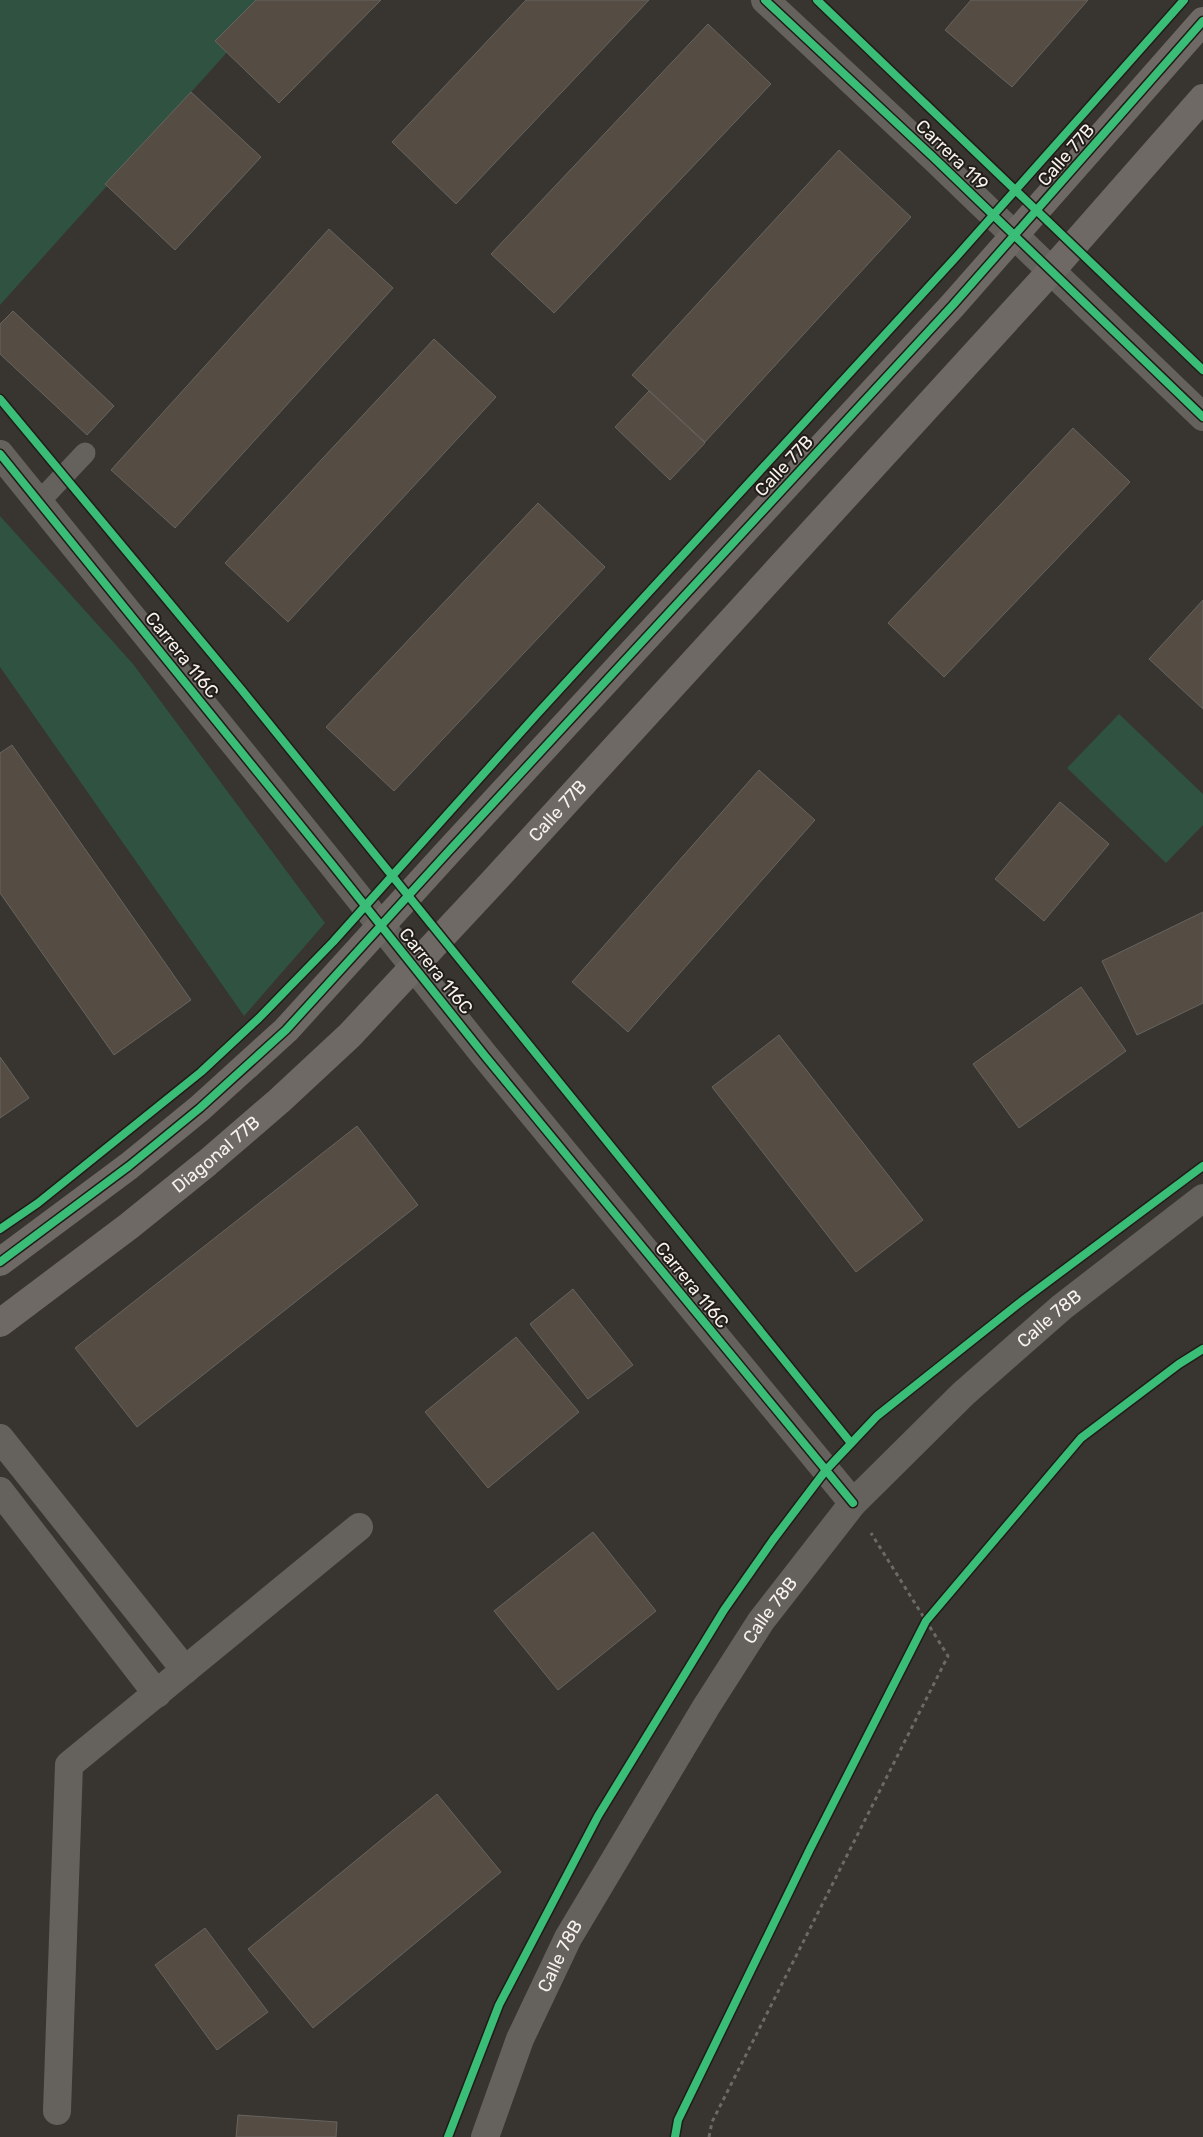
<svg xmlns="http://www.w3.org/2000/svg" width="1203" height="2137" viewBox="0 0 1203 2137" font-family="Rubik,sans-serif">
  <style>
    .park { fill: #2f5241 }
    .building { fill: #554d43; stroke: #676460 }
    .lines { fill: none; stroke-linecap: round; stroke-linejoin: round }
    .path { stroke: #6c6a66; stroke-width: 3; stroke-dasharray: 4 4; stroke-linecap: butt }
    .lane { stroke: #65625e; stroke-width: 21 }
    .street { stroke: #65625e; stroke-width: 28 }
    .secondary { stroke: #6f6965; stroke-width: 28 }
    .cycleway-casing { stroke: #201c18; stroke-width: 11 }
    .cycleway { stroke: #3abd76; stroke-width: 8 }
    .labels { text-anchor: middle; stroke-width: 4; stroke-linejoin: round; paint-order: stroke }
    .street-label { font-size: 18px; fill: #f7f2eb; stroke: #201c18 }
  </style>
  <rect width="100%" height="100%" fill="#38342f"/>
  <g class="park">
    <path d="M0,0H274L0,305Z"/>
    <path d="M0,516L133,664L325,923L244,1016L0,667Z"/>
    <path d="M1119,714L1203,794V825L1166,863L1067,768Z"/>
  </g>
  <g class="building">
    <path d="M256,0H381L279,103L215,41Z"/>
    <path d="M526,0H649L456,204L392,142Z"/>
    <path d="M971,0H1088L1012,87L945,30Z"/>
    <path d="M708,24L771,84L554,313L491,254Z"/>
    <path d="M191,92L261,157L175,250L105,184Z"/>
    <path d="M839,150L911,217L705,442L632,375Z"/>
    <path d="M329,229L393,288L175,528L111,470Z"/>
    <path d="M13,311L114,406L87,435L0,354V324Z"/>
    <path d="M434,339L496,397L288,622L225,563Z"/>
    <path d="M649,391L705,443L670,480L615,427Z"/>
    <path d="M1073,428L1130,482L944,677L888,623Z"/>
    <path d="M538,503L605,567L394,791L326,727Z"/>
    <path d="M1203,600V709L1149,659Z"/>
    <path d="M12,745L191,1000L114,1055L0,893V753Z"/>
    <path d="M759,770L815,820L628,1032L572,982Z"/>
    <path d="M1060,802L1109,844L1044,921L995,879Z"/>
    <path d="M1203,912V1003L1137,1035L1102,961Z"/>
    <path d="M1081,987L1126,1051L1019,1128L973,1064Z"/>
    <path d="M779,1035L923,1220L856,1272L712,1087Z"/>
    <path d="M0,1057L29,1098L0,1118Z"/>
    <path d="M357,1126L418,1205L137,1427L75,1348Z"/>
    <path d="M573,1289L633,1365L588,1399L530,1324Z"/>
    <path d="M516,1337L579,1412L488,1488L425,1412Z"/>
    <path d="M593,1532L656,1611L558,1690L494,1611Z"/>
    <path d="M437,1794L501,1872L313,2028L248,1949Z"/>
    <path d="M205,1928L268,2012L217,2050L155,1965Z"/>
    <path d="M238,2115L337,2122L336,2137H236Z"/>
  </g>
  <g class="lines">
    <path class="path" d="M709,2137L712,2122L948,1656L871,1533"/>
    <path class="lane" d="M39,502L85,453"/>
    <g class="street">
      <path d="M765,0L934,158L1203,417"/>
      <path d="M0,454L331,863L485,1056L853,1503"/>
      <path d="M0,1438L185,1670"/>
      <path d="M0,1491L157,1694"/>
      <path d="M57,2111L69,1765L359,1527"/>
      <path id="s1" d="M485,2137L520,2039L568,1938L706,1707L761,1621L853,1503L963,1394L1062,1307L1203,1198"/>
    </g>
    <g class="secondary">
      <path d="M0,1262L129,1166L200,1108L286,1030L448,852L953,305L1203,21"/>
      <path id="s2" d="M0,1323L129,1226L207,1163L279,1101L350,1035L491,884L1051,271L1203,98"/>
    </g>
    <g class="cycleway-casing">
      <g id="cycleway">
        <path d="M765,0L934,158L1203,417"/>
        <path d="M817,0L1203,370"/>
        <path d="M0,399L241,689L851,1443"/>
        <path d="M0,454L331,863L485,1056L853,1503"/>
        <path d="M0,1229L38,1203L201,1072L259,1018L333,942L538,713L957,256L1184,0"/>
        <path d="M0,1262L129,1166L200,1108L286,1030L448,852L953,305L1203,21"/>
        <path d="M448,2137L499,2005L598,1816L724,1610L773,1540L826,1470L877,1416L1022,1301L1203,1166"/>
        <path d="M675,2137L678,2120L810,1849L926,1621L1081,1438L1179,1364L1203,1349"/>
      </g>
    </g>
    <use href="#cycleway" class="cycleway"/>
  </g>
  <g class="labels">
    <g class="street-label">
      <text transform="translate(952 155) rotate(44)" y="6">Carrera 119</text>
      <text transform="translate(1066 155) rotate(-49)" y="6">Calle 77B</text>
      <text transform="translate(784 466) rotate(-47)" y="6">Calle 77B</text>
      <text transform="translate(182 655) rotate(51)" y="6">Carrera 116C</text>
      <text dy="6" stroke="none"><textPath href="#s2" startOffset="759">Calle 77B</textPath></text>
      <text transform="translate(436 971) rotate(51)" y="6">Carrera 116C</text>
      <text dy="6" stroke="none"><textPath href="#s2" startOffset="274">Diagonal 77B</textPath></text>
      <text transform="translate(692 1285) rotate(51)" y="6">Carrera 116C</text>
      <text dy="6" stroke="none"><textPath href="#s1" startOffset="1006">Calle 78B</textPath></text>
      <text dy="6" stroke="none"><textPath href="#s1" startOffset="601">Calle 78B</textPath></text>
      <text dy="6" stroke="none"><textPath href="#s1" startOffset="196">Calle 78B</textPath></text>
    </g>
  </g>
</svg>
